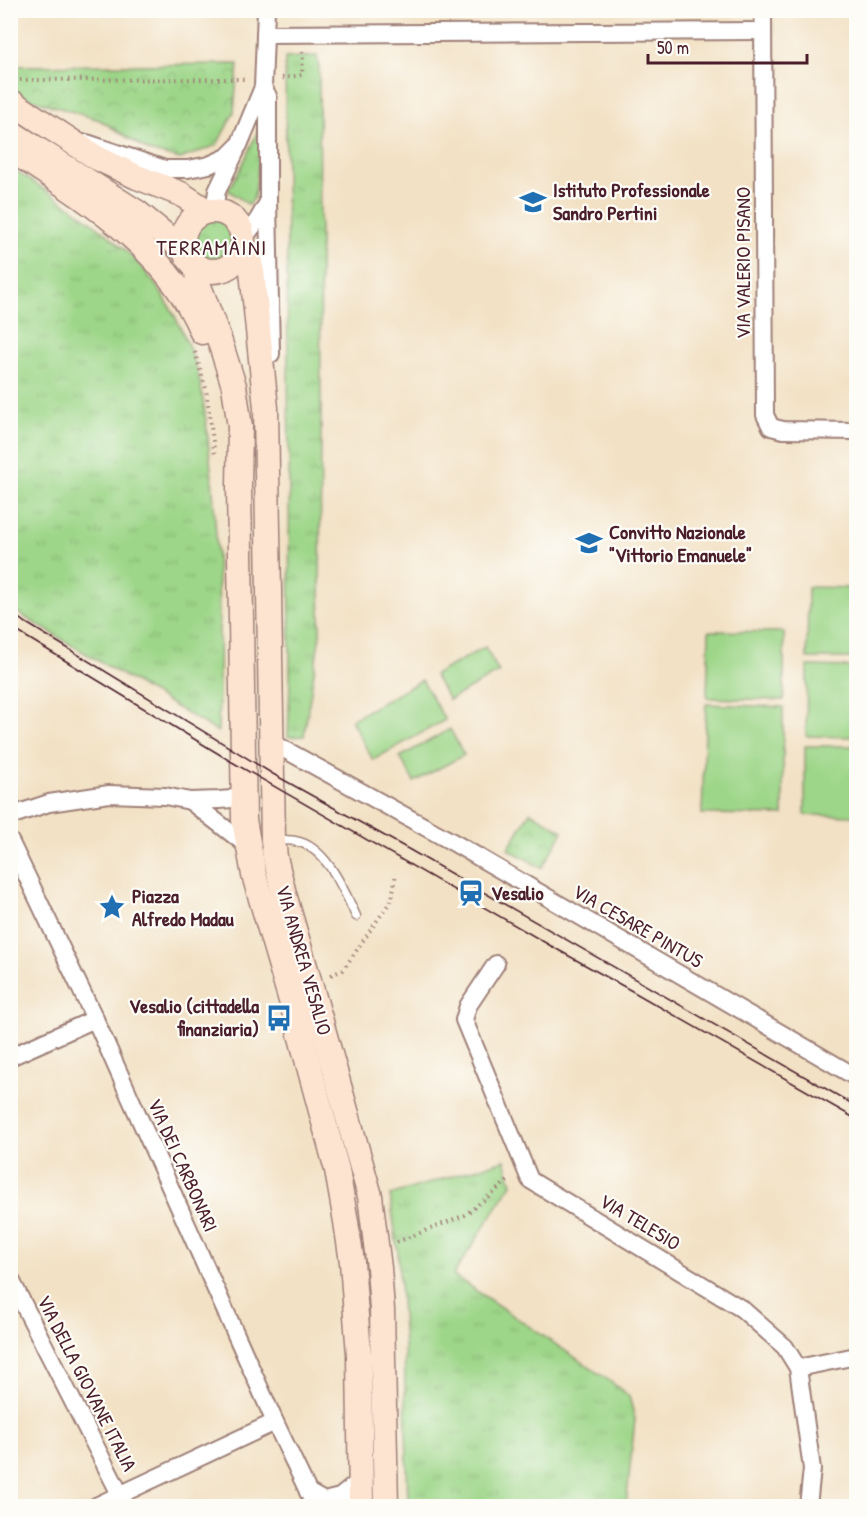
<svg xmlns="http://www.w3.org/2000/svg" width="867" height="1517" viewBox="0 0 867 1517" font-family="'Patrick Hand',sans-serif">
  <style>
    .grass { fill: url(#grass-tufts); stroke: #747a5a; stroke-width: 1.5 }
    .park { fill: url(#park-crowns); stroke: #747a5a; stroke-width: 1.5 }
    .garden { fill: #9dd688; stroke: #747a5a; stroke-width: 1.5 }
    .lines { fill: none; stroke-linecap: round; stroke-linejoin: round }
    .lane-casing { stroke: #9e8078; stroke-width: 11 }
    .street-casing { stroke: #9e8078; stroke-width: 20 }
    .secondary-casing { stroke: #9e8078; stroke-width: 27 }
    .path { stroke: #9e8078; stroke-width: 4; stroke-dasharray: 1.5 4.5; stroke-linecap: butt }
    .lane { stroke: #fff; stroke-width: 8 }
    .street { stroke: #fff; stroke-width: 16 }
    .secondary { stroke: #fde4d1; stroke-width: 24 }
    .tram { stroke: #4a1f2b; stroke-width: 1.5 }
    .labels { text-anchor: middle; stroke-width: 4.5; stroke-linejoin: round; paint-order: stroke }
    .poi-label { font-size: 20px; font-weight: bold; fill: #4a1f2b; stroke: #fdfcf7; text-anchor: start }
    .street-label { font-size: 20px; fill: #4a1f2b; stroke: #fdfcf7 }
    .quarter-label { font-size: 22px; letter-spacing: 1.5px; fill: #4a1f2b; stroke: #fdfcf7 }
  </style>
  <defs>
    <pattern id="grass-tufts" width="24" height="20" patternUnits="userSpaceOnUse" patternTransform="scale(1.5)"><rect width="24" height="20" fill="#9dd688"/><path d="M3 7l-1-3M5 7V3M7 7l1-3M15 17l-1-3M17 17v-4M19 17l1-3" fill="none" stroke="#89b776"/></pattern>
    <pattern id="park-crowns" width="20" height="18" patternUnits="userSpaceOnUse" patternTransform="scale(1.5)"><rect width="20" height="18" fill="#9dd688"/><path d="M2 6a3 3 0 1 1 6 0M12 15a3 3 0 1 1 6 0" fill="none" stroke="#89b776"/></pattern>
  </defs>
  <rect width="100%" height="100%" fill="#fdfcf7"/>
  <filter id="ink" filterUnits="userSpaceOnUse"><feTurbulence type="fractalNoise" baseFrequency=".0167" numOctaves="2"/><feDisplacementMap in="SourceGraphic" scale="12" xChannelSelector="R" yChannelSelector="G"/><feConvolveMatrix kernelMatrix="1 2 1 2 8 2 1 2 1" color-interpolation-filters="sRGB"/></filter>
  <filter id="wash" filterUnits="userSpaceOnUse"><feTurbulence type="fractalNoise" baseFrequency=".008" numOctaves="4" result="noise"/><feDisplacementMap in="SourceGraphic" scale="24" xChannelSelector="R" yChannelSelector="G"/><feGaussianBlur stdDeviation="1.35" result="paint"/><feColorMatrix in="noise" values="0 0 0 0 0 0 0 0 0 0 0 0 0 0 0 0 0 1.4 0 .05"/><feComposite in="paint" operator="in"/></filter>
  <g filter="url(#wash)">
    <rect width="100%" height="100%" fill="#f2e1c4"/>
    <g class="grass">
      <path d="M317,56L319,68L321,400L320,634L304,736L288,737L290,679L289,471L285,58Z"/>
      <path d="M265,115L254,198L249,205L228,190L241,168Z"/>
      <path d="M10,167C58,199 114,231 149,276C171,304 188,340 198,374C206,405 208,445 212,478C219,562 221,647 218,732L11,609Z"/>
      <path d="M505,1160L512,1184L453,1275L607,1379L629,1396L635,1419L626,1506H408L404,1346L398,1253L390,1195Z"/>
    </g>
    <g class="park">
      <path d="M238,64L234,112L217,145L180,159L149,151L100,120L24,97L11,86L10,66Z"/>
      <path d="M214,211L232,216L244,238C238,263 233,270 206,270L185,251V232L197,215Z"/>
      <path d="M530,812L563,831L542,868L508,849Z"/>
    </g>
    <g class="garden">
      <path d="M855,477H856V579H853Z"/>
      <path d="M808,587L856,588V658H807Z"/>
      <path d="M709,631L784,632V700L707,698Z"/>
      <path d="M485,647L499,672L449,700L434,675Z"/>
      <path d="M807,666L856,667V737L806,736Z"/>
      <path d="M422,680L445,720L373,760L351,720Z"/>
      <path d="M706,704L783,707V815L702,814Z"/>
      <path d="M450,729L464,755L414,782L400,757Z"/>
      <path d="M805,746H856V816L805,815Z"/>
    </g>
  </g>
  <g filter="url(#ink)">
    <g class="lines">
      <g class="lane-casing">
        <path id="lane" d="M276,840C282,840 289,840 295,841C326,846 344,890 356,916"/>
      </g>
      <g class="street-casing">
        <g id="street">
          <path d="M763,10L765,415L771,427L783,430L856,431"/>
          <path d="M265,34L763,31"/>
          <path d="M263,87L268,96V201L271,354"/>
          <path d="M87,143L165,169H188L209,165L227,157L239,145L263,87L266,10"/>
          <path d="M214,211L217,191L236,151"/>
          <path d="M244,238L257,221L267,204"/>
          <path d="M273,743L456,844L856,1077"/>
          <path d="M190,801L249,847"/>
          <path d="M10,816L49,803L109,794L165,796L190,801L219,800L232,799L244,790"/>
          <path d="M10,841L95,1019L275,1422L315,1506"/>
          <path d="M496,964L468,1006L464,1020L530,1180L742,1309L785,1347L798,1368L812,1469L808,1506"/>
          <path d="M10,1057L95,1019"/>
          <path d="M10,1278L126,1506"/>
          <path d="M798,1368L856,1356"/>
          <path d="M308,1492L324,1501L340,1497L361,1480"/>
          <path d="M96,1506L275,1422"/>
        </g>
      </g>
      <g class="secondary-casing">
        <g id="secondary">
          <path d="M10,101L97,158L137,177L181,194L207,211"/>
          <path d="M10,132L138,213L185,251"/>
          <path d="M10,149C84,198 167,247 202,332"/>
          <circle cx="213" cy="241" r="30"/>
          <path d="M243,248L249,261L252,271L266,408L273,840L275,857L284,894L320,1018L370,1196L379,1268L382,1310L386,1506"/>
          <path d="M196,266L199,286L220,342L234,386L240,427L239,486L244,820L254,875L292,1004L337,1170L346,1222L352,1262L359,1355L361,1506"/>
        </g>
      </g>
      <g class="path">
        <path d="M282,78L302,75L303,52"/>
        <path d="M20,80L246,79"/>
        <path d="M195,352L206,389L215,456"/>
        <path d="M331,975L343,970L392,899L396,873"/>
        <path d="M397,1242L465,1215L510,1179"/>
      </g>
      <use href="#lane" class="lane"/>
      <use href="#street" class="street"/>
      <use href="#secondary" class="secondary"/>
      <g class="tram">
        <path d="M10,613L273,774L410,850L856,1106"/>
        <path d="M10,627L232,762L551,946L632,991L856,1119"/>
      </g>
    </g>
  </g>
  <defs>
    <g id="school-bare" transform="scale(2.07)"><path d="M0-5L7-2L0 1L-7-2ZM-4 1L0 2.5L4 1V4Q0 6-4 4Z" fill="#1f6fb2" stroke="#fdfcf7" stroke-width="2.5" paint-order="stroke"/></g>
    <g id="station-bare" transform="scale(2.07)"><path d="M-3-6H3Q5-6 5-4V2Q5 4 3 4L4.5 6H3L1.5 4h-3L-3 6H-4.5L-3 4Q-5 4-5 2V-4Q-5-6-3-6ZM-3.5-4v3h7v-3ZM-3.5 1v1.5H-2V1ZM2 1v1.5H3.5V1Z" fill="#1f6fb2" stroke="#fdfcf7" stroke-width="2.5" paint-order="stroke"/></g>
    <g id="sight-bare" transform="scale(2.07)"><path d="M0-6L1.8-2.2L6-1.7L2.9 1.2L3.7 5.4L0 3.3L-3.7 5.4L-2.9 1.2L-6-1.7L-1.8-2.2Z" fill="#1f6fb2" stroke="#fdfcf7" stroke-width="2.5" paint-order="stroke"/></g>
    <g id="bus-bare" transform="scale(2.07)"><path d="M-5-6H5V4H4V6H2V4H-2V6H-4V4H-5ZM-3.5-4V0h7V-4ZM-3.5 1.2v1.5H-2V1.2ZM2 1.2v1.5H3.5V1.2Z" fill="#1f6fb2" stroke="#fdfcf7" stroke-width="2.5" paint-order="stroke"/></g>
  </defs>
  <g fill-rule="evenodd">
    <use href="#school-bare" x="533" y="202"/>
    <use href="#school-bare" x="589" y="543"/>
    <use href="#station-bare" x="471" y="893"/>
    <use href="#sight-bare" x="112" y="907"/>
    <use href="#bus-bare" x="279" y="1018"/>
  </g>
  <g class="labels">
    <g class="poi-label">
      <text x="553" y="197">Istituto Professionale<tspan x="553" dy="23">Sandro Pertini</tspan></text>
      <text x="609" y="539">Convitto Nazionale<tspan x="609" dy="23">"Vittorio Emanuele"</tspan></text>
      <text x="491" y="900">Vesalio</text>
      <text x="132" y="903">Piazza<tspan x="132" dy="23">Alfredo Madau</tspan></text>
      <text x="259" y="1013" text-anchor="end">Vesalio (cittadella<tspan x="259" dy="23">finanziaria)</tspan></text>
    </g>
    <g class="street-label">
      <text transform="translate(743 263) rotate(-90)" y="7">VIA VALERIO PISANO</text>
      <text transform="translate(638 926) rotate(30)" y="7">VIA CESARE PINTUS</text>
      <text transform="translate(304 960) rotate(74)" y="7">VIA ANDREA VESALIO</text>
      <text transform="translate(183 1165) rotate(66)" y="7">VIA DEI CARBONARI</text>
      <text transform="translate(640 1222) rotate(31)" y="7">VIA TELESIO</text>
      <text transform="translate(87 1383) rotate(63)" y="7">VIA DELLA GIOVANE ITALIA</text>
    </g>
    <g class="quarter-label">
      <text x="212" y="255">TERRAMÀINI</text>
    </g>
  </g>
  <rect width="867" height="1517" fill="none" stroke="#fdfcf7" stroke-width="36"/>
  <path d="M648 54v9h159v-9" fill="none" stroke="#4a1f2b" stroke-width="3"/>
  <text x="657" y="54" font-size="18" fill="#4a1f2b" stroke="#fdfcf7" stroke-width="4.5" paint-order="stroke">50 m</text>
</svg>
